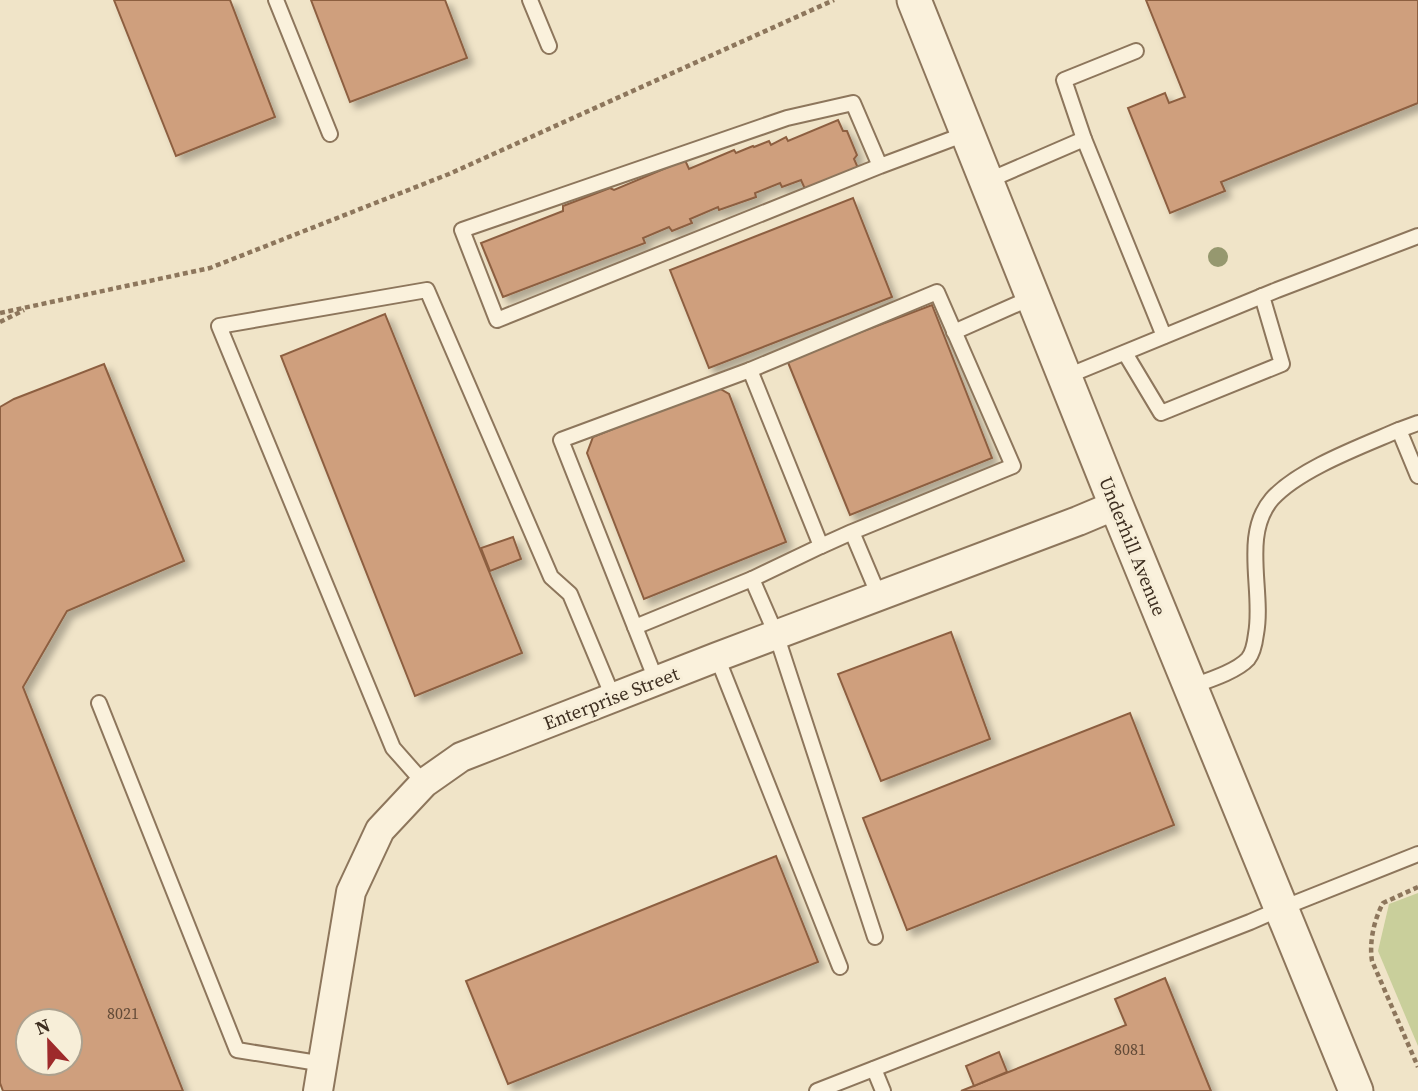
<svg xmlns="http://www.w3.org/2000/svg" width="1418" height="1091" viewBox="0 0 1418 1091" font-family="'Source Serif 4',serif">
  <style>
    .green { fill: #c9cf9b }
    .building { fill: #cf9f7d; stroke: #8d5f41; stroke-width: 2; fill-rule: evenodd; filter: url(#shadow) }
    .lines { fill: none; stroke-linecap: round; stroke-linejoin: round }
    .service-casing { stroke: #8d765c; stroke-width: 18 }
    .minor-casing { stroke: #8d765c; stroke-width: 32 }
    .tertiary-casing { stroke: #8d765c; stroke-width: 37 }
    .path { stroke: #8d765c; stroke-width: 4.5; stroke-dasharray: 5 3.5; stroke-linecap: butt }
    .service { stroke: #faf1dc; stroke-width: 14 }
    .minor { stroke: #faf1dc; stroke-width: 28 }
    .tertiary { stroke: #faf1dc; stroke-width: 33 }
    .tree { fill: #96986f }
    .labels { text-anchor: middle; stroke-width: 6; stroke-linejoin: round; paint-order: stroke }
    .number-label { font-size: 16px; fill: #624a37 }
    .street-label { font-size: 19px; fill: #3d2e20; stroke: #f7eed8 }
  </style>
  <defs>
    <filter id="shadow"><feDropShadow dx="6" dy="6" stdDeviation="3.5" flood-color="#0004"/></filter>
  </defs>
  <rect width="100%" height="100%" fill="#f0e4c8"/>
  <path class="green" d="M1418,893V1046L1378,951L1389,904Z"/>
  <g class="building">
    <path d="M114,0H230L275,117L176,156Z"/>
    <path d="M311,0H445L467,58L350,102Z"/>
    <path d="M1146,0H1418V103L1221,182L1225,191L1170,213L1128,108L1165,93L1169,103L1185,97Z"/>
    <path d="M838,120L843,131H847L857,155L854,159L858,168L805,189L801,180L782,187L780,183L755,193L756,197L719,210L718,207L690,219L692,223L672,231L669,227L643,238L645,243L503,297L481,243L563,211V206L610,188L614,190L685,160L689,169L734,150L736,153L753,146L754,147L769,141L771,145L786,137L788,141Z"/>
    <path d="M853,198L892,297L709,368L670,270Z"/>
    <path d="M932,305L992,458L850,515L787,360Z"/>
    <path d="M385,314L522,653L415,696L281,356Z"/>
    <path d="M104,364L184,561L67,611L23,687L183,1091H3L0,1083V407L14,399ZM28,1021H70V1063H28Z"/>
    <path d="M717,387L729,394L786,542L644,599L587,453L593,437Z"/>
    <path d="M513,537L521,559L490,571L481,548Z"/>
    <path d="M951,632L990,739L881,781L838,674Z"/>
    <path d="M1130,713L1174,825L907,930L863,818Z"/>
    <path d="M776,856L818,962L508,1084L466,981Z"/>
    <path d="M1165,978L1211,1091H961L1126,1025L1115,999Z"/>
    <path d="M999,1052L1007,1072L974,1086L966,1066Z"/>
  </g>
  <g class="lines">
    <g class="service-casing">
      <g id="service">
        <path d="M276,0L330,134"/>
        <path d="M530,0L549,46"/>
        <path d="M1084,139L1064,80L1136,51"/>
        <path d="M880,166L853,103L787,118L462,230L497,320L880,166L968,133"/>
        <path d="M987,181L1084,139L1164,336"/>
        <path d="M954,332L1033,297"/>
        <path d="M1125,353L1161,413L1282,364L1262,296"/>
        <path d="M1065,377L1277,290L1418,236"/>
        <path d="M1418,423L1399,430L1418,476"/>
        <path d="M852,532L821,546L750,370L937,292L1013,466L852,532L879,596"/>
        <path d="M821,546L752,579L776,634L875,937"/>
        <path d="M635,627L561,440L750,370"/>
        <path d="M717,657L840,967"/>
        <path d="M656,680L635,627L752,579"/>
        <path d="M1190,687C1206,681 1236,672 1248,659C1253,653 1255,642 1256,634C1264,591 1241,535 1272,499C1299,469 1362,446 1399,430"/>
        <path d="M99,703L237,1050L324,1064"/>
        <path d="M424,783L393,748L219,326L427,290L551,577L570,594L613,697"/>
        <path d="M874,1069L883,1091"/>
        <path d="M817,1091L1250,922L1280,909L1418,854"/>
      </g>
    </g>
    <g class="minor-casing">
      <path id="minor" d="M318,1091L351,892L380,830L424,783L461,757L717,657L1078,521L1116,505"/>
    </g>
    <g class="tertiary-casing">
      <path id="tertiary" d="M914,0L1116,505L1356,1091"/>
    </g>
    <g class="path">
      <path d="M0,313L210,268L449,174L834,0"/>
      <path d="M0,322L24,310"/>
      <path d="M1418,887L1383,903C1374,920 1369,942 1372,961L1418,1067"/>
    </g>
    <use href="#service" class="service"/>
    <use href="#minor" class="minor"/>
    <use href="#tertiary" class="tertiary"/>
  </g>
  <circle class="tree" cx="1218" cy="257" r="10"/>
  <g class="labels">
    <g class="number-label">
      <text x="123" y="1019">8021</text>
      <text x="1130" y="1055">8081</text>
    </g>
    <g class="street-label">
      <text transform="translate(1133 546) rotate(68)" y="7">Underhill Avenue</text>
      <text transform="translate(611 698) rotate(-21)" y="7">Enterprise Street</text>
    </g>
  </g>
  <g transform="translate(49 1042) rotate(338)"><circle r="33" fill="#f7eed8" stroke="#ada18e" stroke-width="2"/>
  <path d="M0-5L12 26L0 18L-12 26Z" fill="#9e2a2b"/>
  <text y="-10" font-size="19" font-weight="bold" text-anchor="middle" fill="#3d2e20">N</text>
  </g>
</svg>
